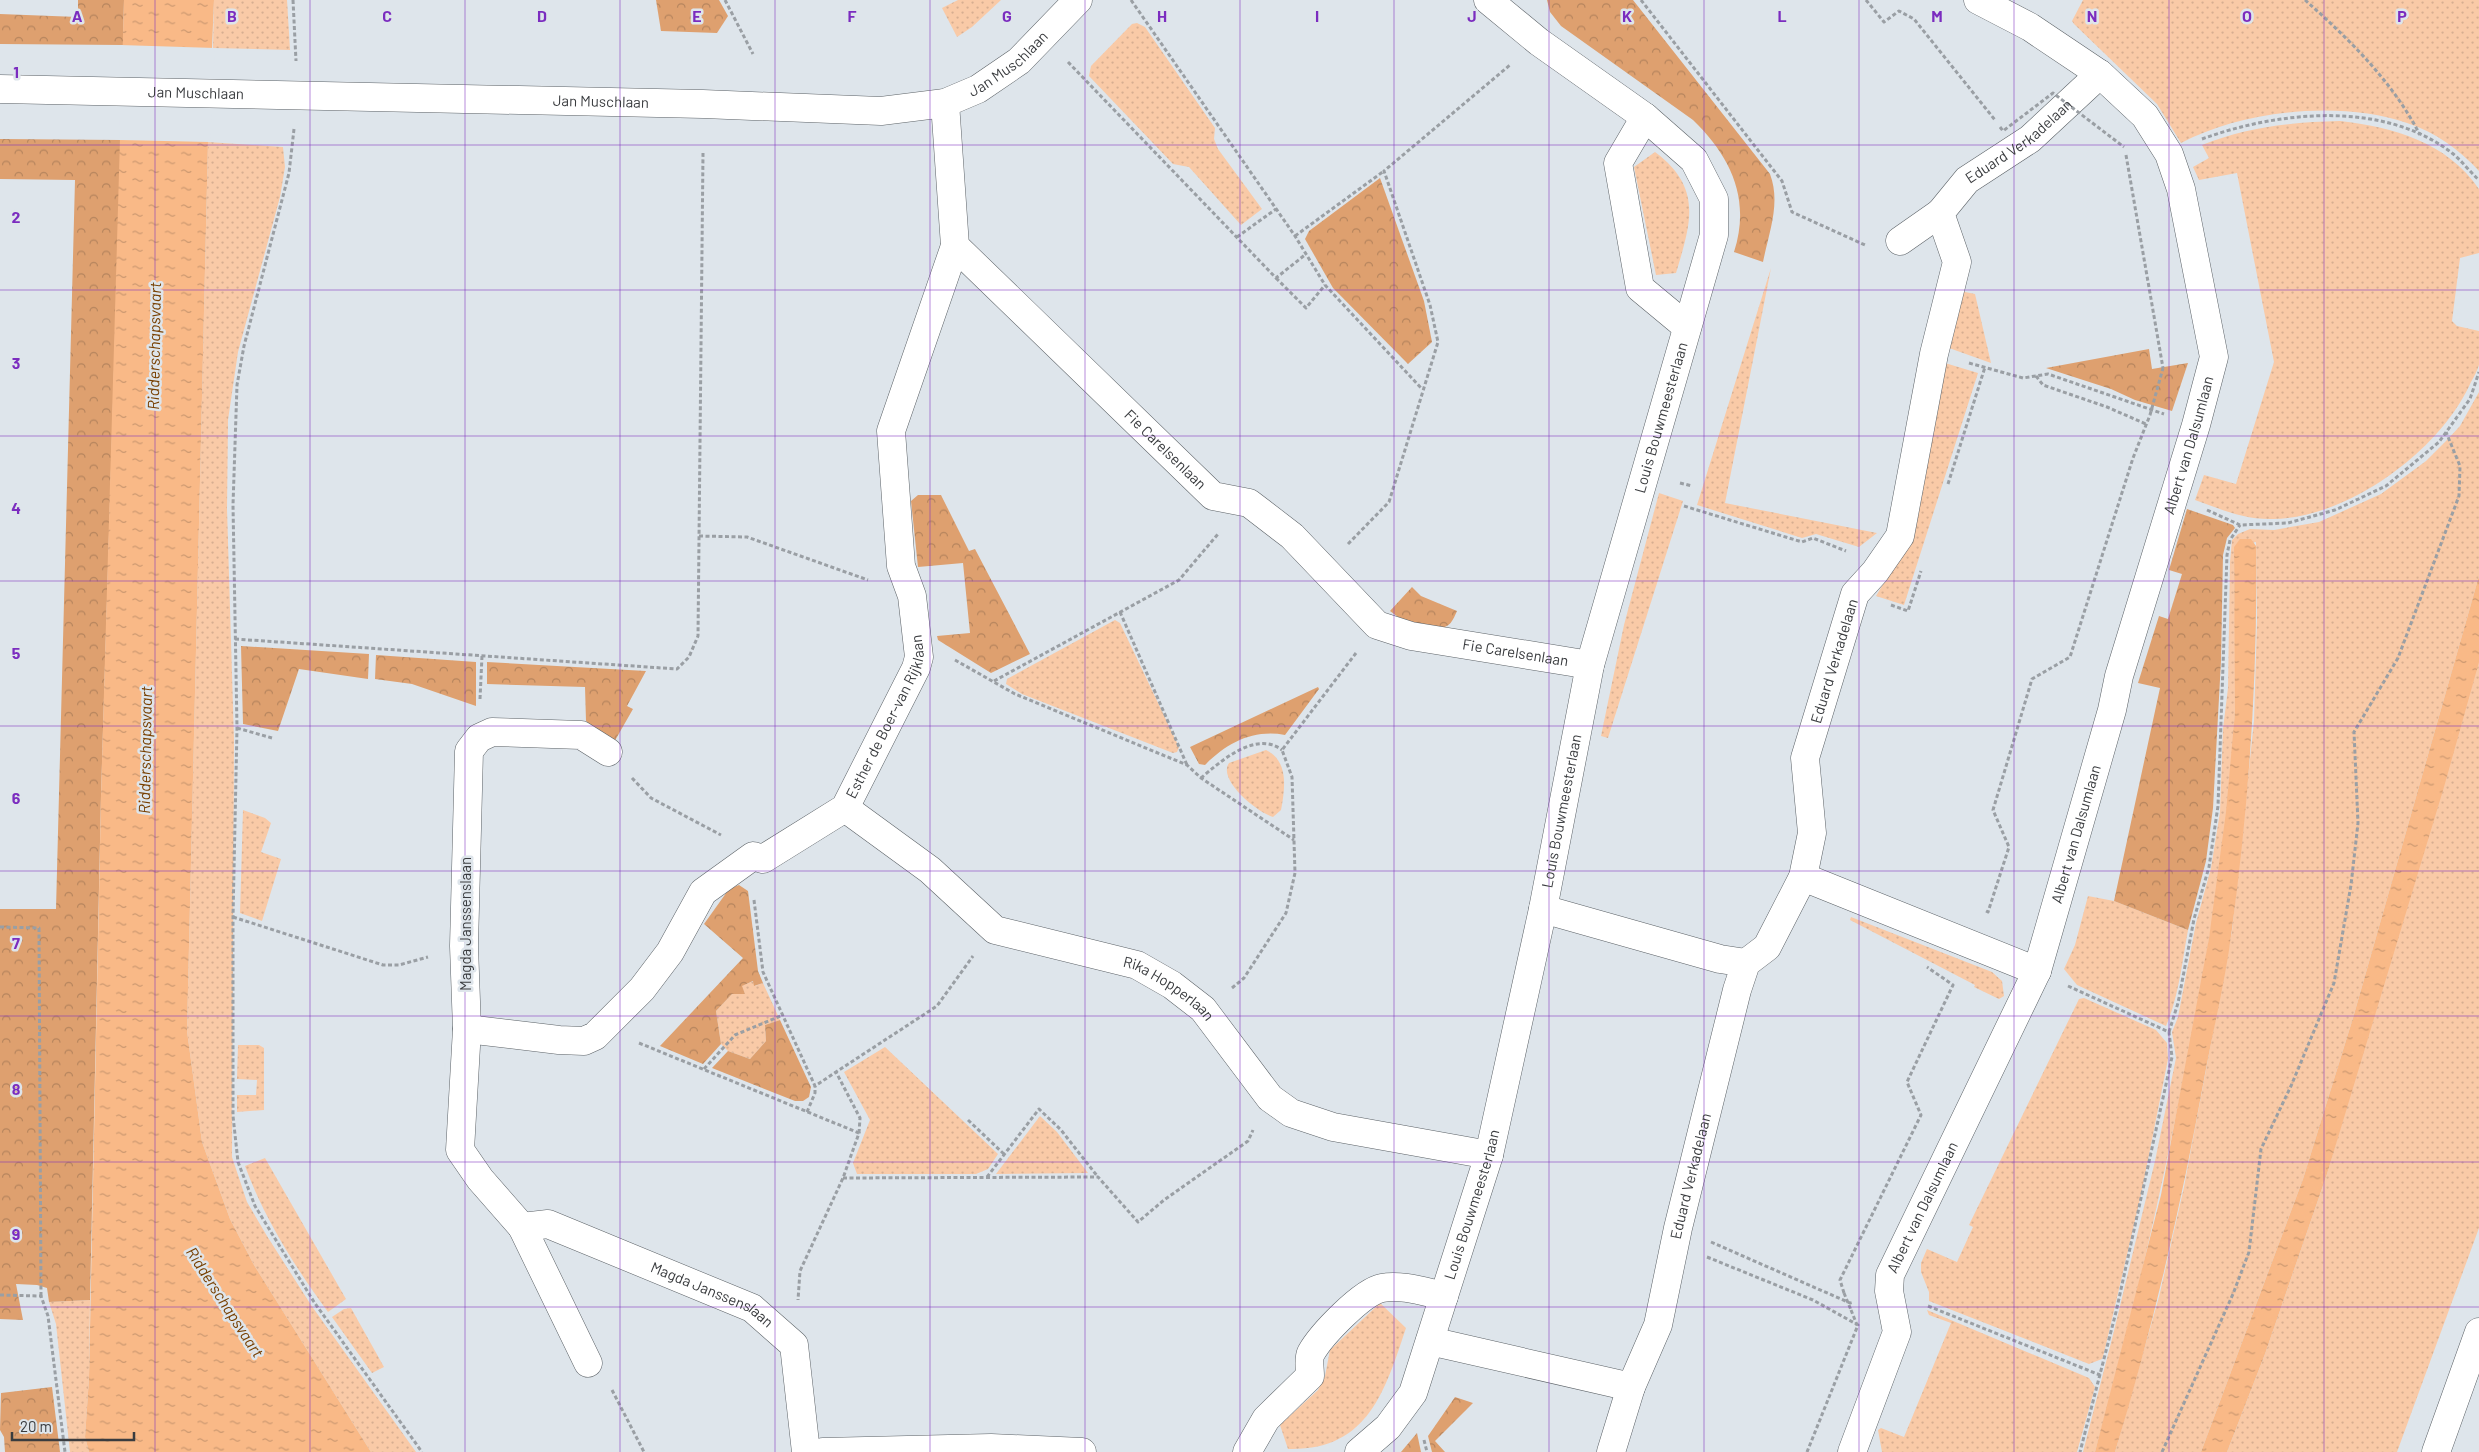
<svg xmlns="http://www.w3.org/2000/svg" width="2479" height="1452" viewBox="0 0 2479 1452" font-family="Barlow,sans-serif">
  <style>
    .green { fill: url(#green-dots) }
    .forest { fill: url(#forest-crowns) }
    .water { fill: url(#water-ripples) }
    .pier { fill: #dee5eb }
    .lines { fill: none; stroke-linecap: round; stroke-linejoin: round }
    .street-casing { stroke: #5c6267; stroke-width: 29 }
    .highway-casing { stroke: #5c6267; stroke-width: 29 }
    .path { stroke: #9a9fa4; stroke-width: 3; stroke-dasharray: 4 2.5; stroke-linecap: butt }
    .street { stroke: #fff; stroke-width: 28 }
    .highway { stroke: #fff; stroke-width: 28 }
    .path-bridge { stroke: #9a9fa4; stroke-width: 3; stroke-dasharray: 4 2.5; stroke-linecap: butt }
    .grid { fill: none; stroke: #7b2cbf; stroke-width: 1; stroke-opacity: 0.55 }
    .labels { text-anchor: middle; stroke-width: 5; stroke-linejoin: round; paint-order: stroke }
    .street-label { font-size: 15px; fill: #3a3c3f; stroke: #dee5eb }
    .water-label { font-size: 16px; font-style: italic; fill: #773f00; stroke: #dee5eb }
    .grid-label { font-size: 16px; text-anchor: middle; font-weight: bold; fill: #7b2cbf; stroke: #dee5eb; stroke-width: 5; stroke-linejoin: round; paint-order: stroke }
  </style>
  <defs>
    <pattern id="green-dots" width="8" height="8" patternUnits="userSpaceOnUse" patternTransform="scale(1.25)"><rect width="8" height="8" fill="#f9caa7"/><path d="M2 2h.1M6 6h.1" fill="none" stroke="#d6ae91" stroke-width="1.8" stroke-linecap="round"/></pattern>
    <pattern id="forest-crowns" width="20" height="18" patternUnits="userSpaceOnUse" patternTransform="scale(1.25)"><rect width="20" height="18" fill="#dea06f"/><path d="M2 6a3 3 0 1 1 6 0M12 15a3 3 0 1 1 6 0" fill="none" stroke="#b5845d"/></pattern>
    <pattern id="water-ripples" width="26" height="14" patternUnits="userSpaceOnUse" patternTransform="scale(1.25)"><rect width="26" height="14" fill="#f9b987"/><path d="M2 4q2-2 4 0t4 0M15 11q2-2 4 0t4 0" fill="none" stroke="#cb9870"/></pattern>
  </defs>
  <rect width="100%" height="100%" fill="#dee5eb"/>
  <g class="green">
    <path d="M214,0H287L290,50L213,48Z"/>
    <path d="M958,0H1001L972,27L957,37L942,8Z"/>
    <path d="M2083,0H2479V171C2460,150 2435,132 2407,123C2341,100 2243,110 2181,143L2157,104L2074,24L2072,21Z"/>
    <path d="M1137,23L1145,27L1215,128L1214,139L1218,149L1262,209L1241,225L1189,167L1173,164L1089,76L1091,66L1132,24Z"/>
    <path d="M2340,121C2393,127 2447,142 2479,189V253L2460,258L2452,321L2457,326L2479,331C2479,341 2479,355 2479,365C2477,371 2474,377 2471,382C2441,450 2349,518 2273,519C2245,520 2220,509 2195,500L2204,475L2236,484L2274,362L2237,173L2199,180L2193,167L2209,158L2202,145C2247,127 2293,122 2340,121Z"/>
    <path d="M208,142L283,147L285,167L280,197L238,352L228,420L227,509L234,740L232,1157L247,1202L267,1236L311,1305L416,1452H371L254,1265L230,1219L202,1142L187,1031Z"/>
    <path d="M1655,152C1703,188 1691,223 1676,273L1656,275L1634,167Z"/>
    <path d="M1771,268L1725,503L1877,533L1859,547L1816,534L1802,538L1697,505Z"/>
    <path d="M1960,291L1975,294L1991,363L1949,348Z"/>
    <path d="M1945,363L1978,373L1904,605L1876,596L1901,554Z"/>
    <path d="M2479,392V576L2353,1018L2303,1179L2201,1452H2115L2159,1297L2184,1187L2232,931L2254,721L2257,621L2256,542L2234,547C2234,602 2237,658 2235,713C2229,831 2209,949 2186,1065C2161,1195 2131,1324 2095,1452H2083L2114,1331L2155,1161L2176,1058L2172,1032L2178,1017L2196,923L2211,868L2220,812L2223,729L2228,688L2230,562L2232,540L2238,534L2250,529L2274,530L2319,522L2381,494L2426,461L2447,440L2460,426Z"/>
    <path d="M1659,493L1683,501L1608,738L1601,736L1624,625Z"/>
    <path d="M1115,620L1120,623L1179,747L1177,752L1173,753L1022,694L1006,684L1007,679Z"/>
    <path d="M2479,647V1228L2397,1452H2227L2265,1354L2327,1174Z"/>
    <path d="M1266,750C1289,761 1285,789 1281,810L1273,817C1258,813 1217,780 1229,763Z"/>
    <path d="M243,810L265,818L271,823L261,852L281,859L262,921L240,913Z"/>
    <path d="M2088,896L2114,901L2188,930C2182,962 2179,996 2166,1026L2077,985L2064,969L2075,945Z"/>
    <path d="M1851,917L1992,972L2002,981L2004,996L1999,999L1974,987L1975,985L1850,920Z"/>
    <path d="M754,981L755,986L763,983L780,1020L765,1025L766,1041L750,1059L728,1051L721,1044L716,1011L732,994H745L741,986Z"/>
    <path d="M2084,998L2156,1030L2167,1043L2168,1059L2141,1195L2104,1353L2102,1359L2089,1364L1929,1301V1292L1921,1272V1263L1927,1249L1957,1262L1973,1227L1969,1225L2079,999Z"/>
    <path d="M238,1045H259L264,1048V1110L237,1112V1095H256L257,1080L237,1079Z"/>
    <path d="M885,1047L998,1154L988,1169L976,1174H857L853,1163L870,1120L844,1072Z"/>
    <path d="M1040,1116L1057,1132L1088,1173L996,1174Z"/>
    <path d="M265,1158L346,1299L328,1312C295,1267 264,1218 245,1166Z"/>
    <path d="M90,1300L89,1378L85,1437L89,1452H70L56,1324L49,1302Z"/>
    <path d="M1380,1303L1406,1328C1385,1391 1368,1451 1288,1449L1280,1425L1318,1390L1325,1376L1330,1350Z"/>
    <path d="M351,1308L384,1367L372,1373L332,1317L344,1309Z"/>
    <path d="M1927,1310L2089,1378L2095,1387L2077,1452H1882L1878,1430L1881,1428L1904,1437L1951,1323L1929,1315Z"/>
  </g>
  <g class="forest">
    <path d="M78,0H124L123,45L0,44V14L78,17Z"/>
    <path d="M656,0H719L728,16L717,33L661,31Z"/>
    <path d="M1547,0H1633L1770,174C1781,203 1769,232 1763,262L1734,252C1751,199 1731,157 1693,120L1561,26L1550,12Z"/>
    <path d="M0,139L121,140L101,796L90,1300L49,1302L47,1288L37,1285L16,1284L23,1320L0,1319V909H56L75,180L0,179Z"/>
    <path d="M1380,178L1424,301L1432,342L1408,364L1333,288L1305,239L1309,231Z"/>
    <path d="M2149,349L2152,369L2188,363L2172,411L2135,400L2111,389L2046,368Z"/>
    <path d="M918,495H941L969,551L975,549L1030,654L991,673L938,640L937,636L970,633L963,563L918,567L911,501Z"/>
    <path d="M2187,509L2233,525L2235,528L2227,538L2223,555L2221,661L2213,808L2206,861L2188,930L2114,901L2160,688L2138,683L2159,616L2168,619L2182,574L2169,570Z"/>
    <path d="M1412,587L1421,596L1457,611C1453,620 1450,628 1439,628L1402,620L1390,611Z"/>
    <path d="M241,646L369,654L368,679L299,669L278,731L243,724Z"/>
    <path d="M376,655L476,662V706L412,684L375,679Z"/>
    <path d="M487,662L646,671L627,706L633,709L613,744L586,721L585,687L487,684Z"/>
    <path d="M1318,687L1319,689L1285,735C1253,729 1227,743 1205,765L1199,764L1190,747Z"/>
    <path d="M739,885L748,891L758,971L763,983L754,986L753,981L742,986L745,994H732L716,1011L721,1044L703,1064L660,1046L743,958L704,924L729,889Z"/>
    <path d="M780,1020L811,1087L809,1097L803,1101H795L712,1068L728,1051L750,1059L766,1041L765,1025Z"/>
    <path d="M52,1387L60,1452H5L4,1437L0,1430L1,1393Z"/>
    <path d="M1455,1397L1473,1403L1435,1441L1445,1452H1432L1428,1436Z"/>
    <path d="M1417,1433L1421,1452H1401Z"/>
  </g>
  <g class="water">
    <path d="M124,0H214L208,142L187,1031L202,1142L230,1219L254,1265L371,1452H89L85,1437L89,1378L101,796Z"/>
    <path d="M2240,539H2251L2256,546C2258,674 2249,802 2232,929C2226,977 2214,1026 2205,1074C2182,1202 2153,1328 2115,1452H2095L2161,1195L2209,938L2226,812L2235,712L2234,547Z"/>
    <path d="M2479,576V662L2444,787L2327,1174L2265,1354L2227,1452H2201L2303,1179L2353,1018Z"/>
  </g>
  <path class="pier" d="M120,45L215,48L210,142L119,140Z"/>
  <g class="lines">
    <g class="street-casing">
      <g id="street">
        <path id="s1" d="M0,89L703,104L881,111L945,103L978,89L1019,61L1078,0"/>
        <path id="s2" d="M945,103L955,246L1213,496L1249,503L1292,536L1377,625L1411,636L1590,665"/>
        <path d="M1645,117L1618,163L1640,288L1687,327"/>
        <path d="M1900,241L1940,213"/>
        <path id="s3" d="M608,752L581,735L492,732L479,738L469,751L464,946L467,1029L460,1150L480,1179L522,1227L548,1224L752,1308L794,1345L806,1452"/>
        <path id="s4" d="M845,808L930,870L995,930L1137,965L1172,985L1203,1009L1270,1098L1291,1113L1333,1127L1489,1155"/>
        <path d="M1803,877L2037,971"/>
        <path d="M1543,909L1720,959L1746,963"/>
        <path id="s5" d="M467,1029L559,1040L584,1041L595,1036L642,989L670,952L703,892L753,856L763,859L845,808L916,668L919,657L912,596L901,566L891,431L955,246"/>
        <path d="M522,1227L588,1363"/>
        <path d="M1430,1341L1631,1387"/>
        <path d="M823,1452L991,1448L1082,1452"/>
        <path d="M1247,1452L1266,1419L1310,1376C1310,1369 1308,1359 1311,1353C1321,1335 1362,1292 1382,1288C1401,1284 1425,1292 1444,1296"/>
        <path id="s6" d="M1359,1452L1388,1427L1413,1393L1489,1155L1543,909L1590,665L1714,235V199L1694,160L1645,117L1539,42L1488,0"/>
        <path id="s7" d="M1611,1452L1631,1387L1658,1325L1678,1228L1737,990L1746,963L1767,947L1803,877L1812,833L1805,758L1855,594L1875,572L1900,536L1934,354L1957,262L1940,213L1967,180L2030,139L2100,74"/>
        <path id="s8" d="M1852,1452L1897,1332L1889,1291L1890,1275L2037,971L2112,710L2119,676L2196,425L2214,357L2181,189L2169,154L2145,116L2100,74L2030,27L1978,0"/>
      </g>
    </g>
    <g class="highway-casing">
      <path id="highway" d="M2436,1452L2479,1332"/>
    </g>
    <g class="path">
      <path d="M293,0L296,61"/>
      <path d="M725,0L753,54"/>
      <path d="M1131,0L1295,236L1325,285L1422,389"/>
      <path d="M1641,0L1782,181L1792,212L1865,245"/>
      <path d="M1866,0L1884,22L1899,11L1914,19L1995,120"/>
      <path d="M2305,0C2349,39 2393,82 2420,135"/>
      <path d="M1068,62L1276,278L1306,254"/>
      <path d="M294,129L289,173L244,346L237,385L233,505L237,728L233,917V1116L238,1162L255,1206L314,1302L422,1452"/>
      <path d="M2202,139C2279,111 2383,100 2452,153C2462,161 2470,172 2479,180"/>
      <path d="M2126,155L2163,368"/>
      <path d="M1295,236L1384,171"/>
      <path d="M1237,237L1276,209"/>
      <path d="M1276,278L1306,308L1325,285"/>
      <path d="M1969,363L2023,378L2048,374L2164,414"/>
      <path d="M2036,376L2043,385L2107,407L2146,424"/>
      <path d="M1680,483L1692,486"/>
      <path d="M1948,484L1985,367"/>
      <path d="M1684,506L1802,542L1813,538L1846,551"/>
      <path d="M2207,510L2240,525L2288,523L2335,510L2386,486L2439,442L2470,399L2479,372"/>
      <path d="M699,536L747,537L868,580"/>
      <path d="M1348,544L1389,502L1438,342L1430,305L1384,171L1510,65"/>
      <path d="M1891,605L1908,611L1921,571"/>
      <path d="M1120,612L1187,765"/>
      <path d="M235,639L677,669L689,657L698,636L703,153"/>
      <path d="M955,660L1015,694L1187,765L1201,778L1294,840"/>
      <path d="M994,681L1179,580L1218,534"/>
      <path d="M480,699L482,656"/>
      <path d="M237,728L272,738"/>
      <path d="M632,778L651,798L721,835"/>
      <path d="M1201,778C1221,761 1256,730 1282,750"/>
      <path d="M754,900L763,972L815,1086L836,1072"/>
      <path d="M1986,911L1988,912L2009,847L1993,810L2032,679L2070,657L2133,458L2150,415"/>
      <path d="M233,917L383,965H399L428,957"/>
      <path d="M0,927L39,928L41,1296"/>
      <path d="M2068,986L2169,1032L2172,1057L2116,1312L2080,1452"/>
      <path d="M1232,988L1244,978L1286,913L1295,873L1292,777L1282,750L1356,653"/>
      <path d="M2169,1032L2178,1003L2194,919L2209,867L2218,806L2227,555L2230,540L2240,525"/>
      <path d="M639,1043L859,1133L843,1178L800,1271L798,1300"/>
      <path d="M704,1069L735,1035L783,1015"/>
      <path d="M807,1112L815,1093V1086"/>
      <path d="M968,1120L1005,1155"/>
      <path d="M859,1133L860,1118L836,1072L937,1006L973,956"/>
      <path d="M987,1177L1039,1109L1061,1130L1098,1177"/>
      <path d="M843,1178L1098,1177L1138,1222L1164,1200L1248,1141L1253,1130"/>
      <path d="M1711,1242L1850,1303L1854,1302"/>
      <path d="M1707,1257L1813,1300L1858,1325L1807,1452"/>
      <path d="M1844,1293L1840,1280L1921,1115L1907,1082L1953,985L1927,967"/>
      <path d="M0,1295L41,1296L48,1316L65,1452"/>
      <path d="M1928,1306L2100,1375"/>
      <path d="M1851,1310L1857,1325"/>
      <path d="M612,1390L644,1452"/>
      <path d="M1424,1440L1427,1452"/>
      <path d="M2162,1452L2233,1294L2249,1252L2261,1149L2291,1086L2334,983L2351,885L2358,823L2354,732L2398,658L2459,496L2460,466L2446,432"/>
    </g>
    <use href="#street" class="street"/>
    <use href="#highway" class="highway"/>
    <g class="path-bridge">
      <path d="M2000,127L2003,131L2053,93L2124,147"/>
      <path d="M2150,415L2163,368"/>
      <path d="M1844,1293L1851,1310"/>
    </g>
  </g>
  <path class="grid" d="M155,0V1452M310,0V1452M465,0V1452M620,0V1452M775,0V1452M930,0V1452M1085,0V1452M1240,0V1452M1394,0V1452M1549,0V1452M1704,0V1452M1859,0V1452M2014,0V1452M2169,0V1452M2324,0V1452M0,145H2479M0,290H2479M0,436H2479M0,581H2479M0,726H2479M0,871H2479M0,1016H2479M0,1162H2479M0,1307H2479"/>
  <g class="labels">
    <g class="street-label">
      <text dy="5" stroke="none"><textPath href="#s1" startOffset="1021">Jan Muschlaan</textPath></text>
      <text dy="5" stroke="none"><textPath href="#s1" startOffset="196">Jan Muschlaan</textPath></text>
      <text dy="5" stroke="none"><textPath href="#s1" startOffset="601">Jan Muschlaan</textPath></text>
      <text dy="5" stroke="none"><textPath href="#s7" startOffset="1418">Eduard Verkadelaan</textPath></text>
      <text dy="5" stroke="none"><textPath href="#s6" startOffset="1088">Louis Bouwmeesterlaan</textPath></text>
      <text dy="5" stroke="none"><textPath href="#s8" startOffset="1071">Albert van Dalsumlaan</textPath></text>
      <text dy="5" stroke="none"><textPath href="#s2" startOffset="436">Fie Carelsenlaan</textPath></text>
      <text dy="5" stroke="none"><textPath href="#s2" startOffset="858">Fie Carelsenlaan</textPath></text>
      <text dy="5" stroke="none"><textPath href="#s7" startOffset="835">Eduard Verkadelaan</textPath></text>
      <text dy="5" stroke="none"><textPath href="#s5" startOffset="581">Esther de Boer-van Rijklaan</textPath></text>
      <text dy="5" stroke="none"><textPath href="#s6" startOffset="682">Louis Bouwmeesterlaan</textPath></text>
      <text dy="5" stroke="none"><textPath href="#s8" startOffset="666">Albert van Dalsumlaan</textPath></text>
      <text transform="translate(466 924) rotate(-90)" y="5">Magda Janssenslaan</text>
      <text dy="5" stroke="none"><textPath href="#s4" startOffset="379">Rika Hopperlaan</textPath></text>
      <text dy="5" stroke="none"><textPath href="#s7" startOffset="288">Eduard Verkadelaan</textPath></text>
      <text dy="5" stroke="none"><textPath href="#s6" startOffset="278">Louis Bouwmeesterlaan</textPath></text>
      <text dy="5" stroke="none"><textPath href="#s8" startOffset="261">Albert van Dalsumlaan</textPath></text>
      <text dy="5" stroke="none"><textPath href="#s3" startOffset="855">Magda Janssenslaan</textPath></text>
    </g>
    <g class="water-label">
      <text transform="translate(154 346) rotate(-89)" y="6">Ridderschapsvaart</text>
      <text transform="translate(145 750) rotate(-89)" y="6">Ridderschapsvaart</text>
      <text transform="translate(225 1302) rotate(57)" y="6">Ridderschapsvaart</text>
    </g>
  </g>
  <g class="grid-label">
    <text x="77" y="22">A</text>
    <text x="232" y="22">B</text>
    <text x="387" y="22">C</text>
    <text x="542" y="22">D</text>
    <text x="697" y="22">E</text>
    <text x="852" y="22">F</text>
    <text x="1007" y="22">G</text>
    <text x="1162" y="22">H</text>
    <text x="1317" y="22">I</text>
    <text x="1472" y="22">J</text>
    <text x="1627" y="22">K</text>
    <text x="1782" y="22">L</text>
    <text x="1937" y="22">M</text>
    <text x="2092" y="22">N</text>
    <text x="2247" y="22">O</text>
    <text x="2402" y="22">P</text>
    <text x="16" y="78">1</text>
    <text x="16" y="223">2</text>
    <text x="16" y="369">3</text>
    <text x="16" y="514">4</text>
    <text x="16" y="659">5</text>
    <text x="16" y="804">6</text>
    <text x="16" y="949">7</text>
    <text x="16" y="1095">8</text>
    <text x="16" y="1240">9</text>
  </g>
  <path d="M12 1432v8h122v-8" fill="none" stroke="#3a3c3f" stroke-width="2.5"/>
  <text x="20" y="1432" font-size="15" fill="#3a3c3f" stroke="#dee5eb" stroke-width="4" paint-order="stroke">20 m</text>
</svg>
